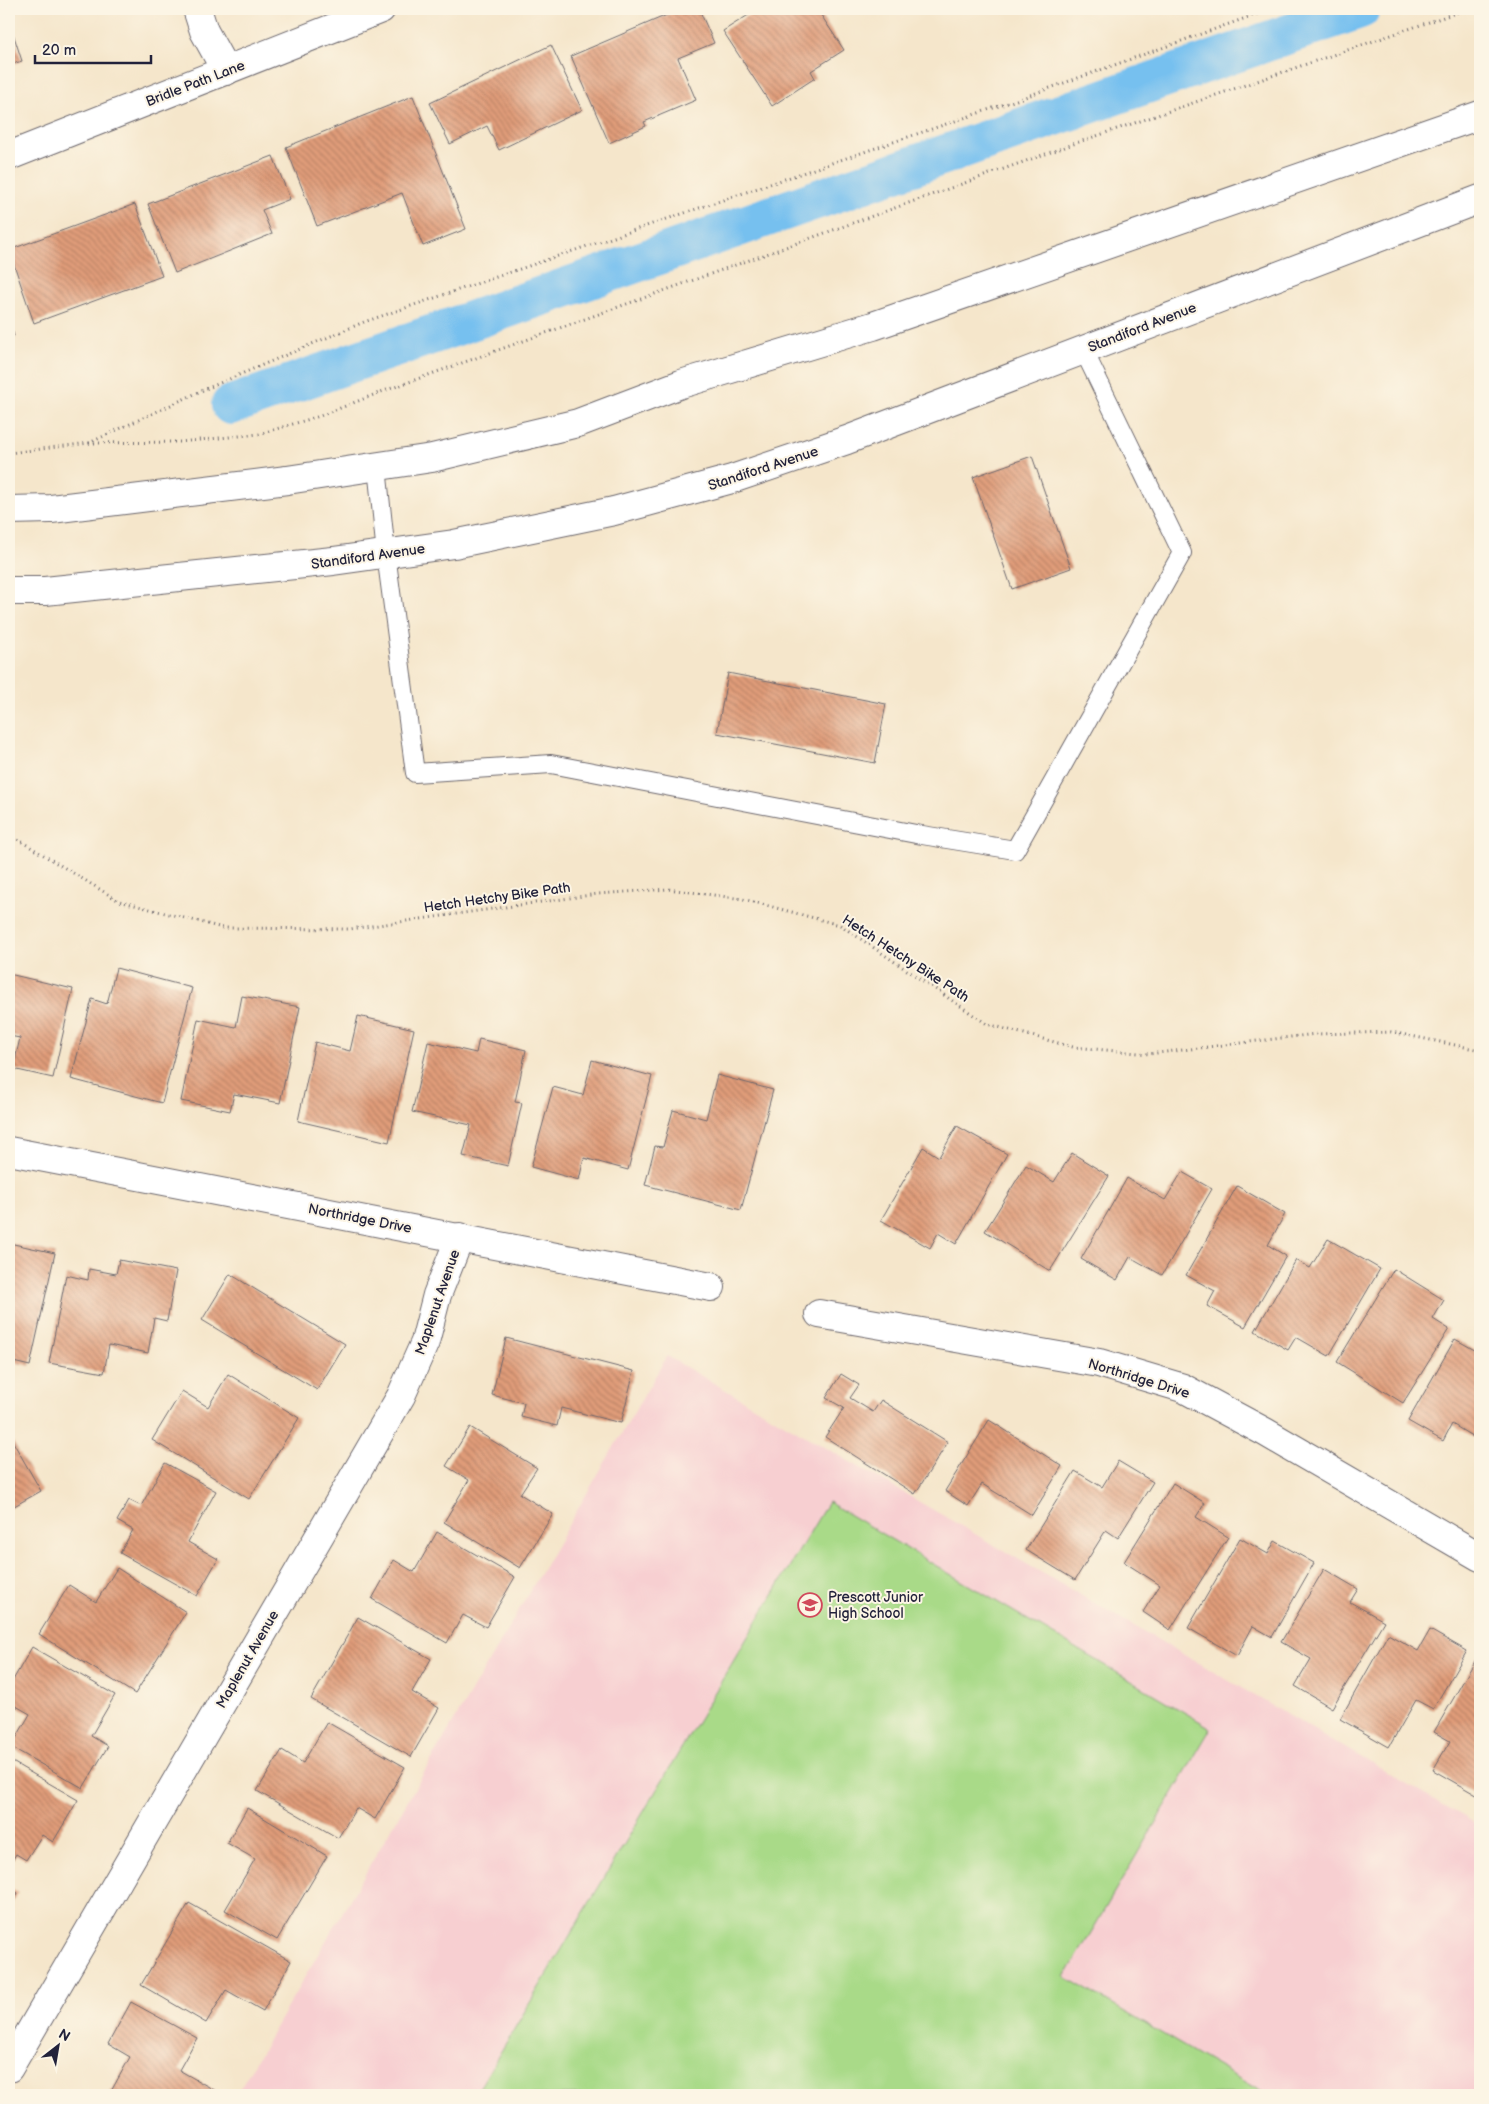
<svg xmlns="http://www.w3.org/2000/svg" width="1489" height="2104" viewBox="0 0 1489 2104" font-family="'Balsamiq Sans',sans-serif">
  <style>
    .built { fill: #f7cfd1 }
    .pitch { fill: #a9da88; stroke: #667e62 }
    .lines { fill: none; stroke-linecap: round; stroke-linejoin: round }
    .canal { stroke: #76c0ef; stroke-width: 40 }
    .building { fill: url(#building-back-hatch) }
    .lane-casing { stroke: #6c676d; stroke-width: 20 }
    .street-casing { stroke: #6c676d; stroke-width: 30 }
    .secondary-casing { stroke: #6c676d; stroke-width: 30 }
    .path { stroke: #6c676d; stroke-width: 3; stroke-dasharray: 1 4; stroke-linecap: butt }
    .lane { stroke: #fff; stroke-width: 18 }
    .street { stroke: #fff; stroke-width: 28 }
    .secondary { stroke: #fff; stroke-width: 28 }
    .labels { text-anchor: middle; stroke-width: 4; stroke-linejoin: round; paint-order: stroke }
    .street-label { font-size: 14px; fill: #22223b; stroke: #fcf5e5 }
    .poi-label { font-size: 14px; fill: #22223b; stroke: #fcf5e5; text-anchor: start }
  </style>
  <defs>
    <pattern id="building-back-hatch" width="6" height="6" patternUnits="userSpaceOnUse" patternTransform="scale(1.25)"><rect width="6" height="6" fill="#e09c79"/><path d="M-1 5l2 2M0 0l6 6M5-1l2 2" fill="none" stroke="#b57f64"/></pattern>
  </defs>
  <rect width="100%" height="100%" fill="#fcf5e5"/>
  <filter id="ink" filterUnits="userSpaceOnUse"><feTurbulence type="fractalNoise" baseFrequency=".02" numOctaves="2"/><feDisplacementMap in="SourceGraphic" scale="10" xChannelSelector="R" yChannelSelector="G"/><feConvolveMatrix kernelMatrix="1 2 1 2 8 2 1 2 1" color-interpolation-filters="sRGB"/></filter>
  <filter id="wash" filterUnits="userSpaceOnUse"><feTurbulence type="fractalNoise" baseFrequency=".0096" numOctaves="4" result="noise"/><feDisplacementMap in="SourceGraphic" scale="20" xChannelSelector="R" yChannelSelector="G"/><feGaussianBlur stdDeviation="1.12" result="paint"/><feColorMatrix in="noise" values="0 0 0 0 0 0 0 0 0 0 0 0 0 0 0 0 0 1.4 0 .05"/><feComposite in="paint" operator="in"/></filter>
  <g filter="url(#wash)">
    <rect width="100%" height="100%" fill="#f5e6cb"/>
    <path class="built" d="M667,1356L1480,1826V2095H236Z"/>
    <path class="pitch" d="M828,1502L1211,1728L1065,1977L1267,2095H475Z"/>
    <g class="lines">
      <path class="canal" d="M231,405L1360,9"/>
    </g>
    <g id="blocks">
      <g class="building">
        <path d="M681,9H699L714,43L678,58L696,100L644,122L646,126L609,143L571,56Z"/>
        <path d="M758,9H817L844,50L811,71L815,78L772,106L723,31Z"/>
        <path d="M9,21L22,61L9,65Z"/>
        <path d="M551,45L582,110L499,150L487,126L450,144L430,103Z"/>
        <path d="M413,96L466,229L423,246L402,193L317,226L286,147Z"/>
        <path d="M273,156L290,199L262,210L272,234L175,273L148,204Z"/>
        <path d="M135,204L162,276L34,323L9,250Z"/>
        <path d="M9,318L14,336L9,337Z"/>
        <path d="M1032,456L1071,568L1012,589L973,477Z"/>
        <path d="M728,673L886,704L875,763L717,733Z"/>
        <path d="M116,968L192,988L162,1103L71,1079L92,999L107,1004Z"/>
        <path d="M9,974L73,989L53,1078L13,1069L20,1038L9,1036Z"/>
        <path d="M242,996L300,1007L280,1103L234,1094L230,1111L181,1101L198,1019L236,1027Z"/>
        <path d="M358,1016L414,1029L389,1142L298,1121L315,1042L350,1051Z"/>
        <path d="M479,1039L526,1050L515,1102L522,1103L508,1166L463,1156L471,1125L412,1112L428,1042L476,1053Z"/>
        <path d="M592,1060L652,1076L628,1170L584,1158L579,1180L531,1167L553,1087L583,1095Z"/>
        <path d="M717,1075L773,1090L741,1210L645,1185L655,1146L663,1147L673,1110L706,1119Z"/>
        <path d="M957,1126L1007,1154L956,1244L938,1233L930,1248L881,1220L923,1147L939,1157Z"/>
        <path d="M1072,1153L1109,1176L1050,1271L985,1231L1026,1165L1054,1182Z"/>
        <path d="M1182,1172L1212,1189L1162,1275L1130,1257L1117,1280L1081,1259L1127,1178L1165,1200Z"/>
        <path d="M1237,1186L1285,1214L1268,1245L1286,1256L1245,1327L1207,1306L1215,1291L1186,1275Z"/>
        <path d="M1328,1239L1380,1269L1329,1356L1296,1337L1288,1350L1255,1331L1296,1260L1310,1268Z"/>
        <path d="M9,1243L55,1253L30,1366L9,1361Z"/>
        <path d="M119,1260L176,1271L167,1321L154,1318L148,1353L109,1345L104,1373L49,1363L66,1275L88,1280L89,1269L116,1274Z"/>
        <path d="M1394,1269L1444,1300L1433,1319L1449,1329L1403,1403L1337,1362Z"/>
        <path d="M230,1274L345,1344L317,1390L202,1320Z"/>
        <path d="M506,1338L634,1371L621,1423L561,1408L557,1426L521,1417L524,1403L492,1395Z"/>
        <path d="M1455,1339L1480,1353V1441L1452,1424L1443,1441L1408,1421Z"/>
        <path d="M228,1374L299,1418L249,1499L152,1440L182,1391L208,1407Z"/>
        <path d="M841,1374L859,1385L850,1398L873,1412L881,1400L948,1442L915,1494L825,1437L844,1408L826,1398Z"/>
        <path d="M989,1420L1062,1466L1032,1515L982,1484L968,1506L945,1491Z"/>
        <path d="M470,1427L537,1468L520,1494L553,1514L520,1568L444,1522L469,1480L446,1466Z"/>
        <path d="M13,1442L41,1491L9,1509V1444Z"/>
        <path d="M1118,1461L1153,1482L1118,1538L1106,1530L1075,1580L1026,1550L1075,1471L1102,1487Z"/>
        <path d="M165,1463L216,1491L188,1542L218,1559L197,1596L120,1553L133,1530L117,1521L129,1500L141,1506Z"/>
        <path d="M1173,1483L1205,1503L1196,1517L1228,1537L1170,1630L1143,1612L1160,1585L1124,1562Z"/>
        <path d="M437,1532L515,1577L486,1627L463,1615L447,1643L372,1599L394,1560L414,1572Z"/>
        <path d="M1240,1538L1268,1554L1275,1541L1314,1563L1272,1637L1253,1626L1237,1656L1188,1628Z"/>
        <path d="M117,1568L186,1612L135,1694L39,1634L69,1585L96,1602Z"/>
        <path d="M1324,1569L1358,1589L1350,1602L1384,1621L1332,1708L1295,1686L1311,1659L1281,1642Z"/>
        <path d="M358,1617L431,1659L412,1692L439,1708L411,1757L311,1699Z"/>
        <path d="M1430,1630L1467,1651L1433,1709L1416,1700L1389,1747L1340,1719L1388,1634L1418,1651Z"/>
        <path d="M32,1647L115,1695L91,1736L108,1746L83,1788L11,1747L30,1714L9,1702V1687Z"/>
        <path d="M1478,1656L1480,1658V1797L1433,1770L1450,1741L1434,1732Z"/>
        <path d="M327,1722L405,1767L375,1819L356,1808L338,1838L257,1791L282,1750L303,1763Z"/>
        <path d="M9,1760L78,1800L53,1842L42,1835L26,1860L16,1854L9,1866Z"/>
        <path d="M247,1808L327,1856L277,1940L225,1910L255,1859L227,1843Z"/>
        <path d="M9,1887L18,1893L9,1909Z"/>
        <path d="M189,1903L291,1961L263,2011L226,1990L206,2023L141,1985Z"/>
        <path d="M131,2002L197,2038L179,2070L216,2091L213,2095H109L130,2057L108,2044Z"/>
      </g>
    </g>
  </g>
  <g filter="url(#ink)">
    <use href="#blocks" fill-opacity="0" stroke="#6c676d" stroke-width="1"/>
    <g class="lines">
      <g class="lane-casing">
        <path id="lane" d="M377,467L386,554L415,773L551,764L916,834L1015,850L1182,553L1083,349"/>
      </g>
      <g class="street-casing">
        <g id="street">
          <path d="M197,9L204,31L226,71"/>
          <path d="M9,156L381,9"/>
          <path d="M9,1151L711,1287"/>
          <path d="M819,1314L1099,1363L1183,1388L1265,1432L1480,1557"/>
          <path d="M9,2068L401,1396L425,1342L437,1295L460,1237"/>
        </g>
      </g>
      <g class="secondary-casing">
        <g id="secondary">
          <path d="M9,510L51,509L287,480L432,458L578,423L681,384L873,326L1480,115"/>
          <path d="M9,591H45L333,561L454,544L614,511L732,479L847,440L1480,199"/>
        </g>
      </g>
      <g class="path">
        <path d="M89,443L180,442L259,434L320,416L381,392L1079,142L1467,9"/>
        <path d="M9,453L89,443L201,391L364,322L1008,103L1271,9"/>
        <path d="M9,834L119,901L223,928L350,929L598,894L668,889L743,899L840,925L987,1024L1073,1047L1149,1054L1316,1034L1391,1032L1480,1050"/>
      </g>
      <use href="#lane" class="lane"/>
      <use href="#street" class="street"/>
      <use href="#secondary" class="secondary"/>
    </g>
  </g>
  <defs>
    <g id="school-ring" transform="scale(1.25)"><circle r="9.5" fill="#fcf5e5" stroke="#d1495b" stroke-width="1.5"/><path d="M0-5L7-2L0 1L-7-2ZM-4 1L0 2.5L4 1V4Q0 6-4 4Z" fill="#d1495b"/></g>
  </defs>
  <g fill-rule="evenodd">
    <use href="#school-ring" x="810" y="1605"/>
  </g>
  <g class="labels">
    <g class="street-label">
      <text transform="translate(195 83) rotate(-21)" y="5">Bridle Path Lane</text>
      <text transform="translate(1142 327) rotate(-21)" y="5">Standiford Avenue</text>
      <text transform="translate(763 468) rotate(-18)" y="5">Standiford Avenue</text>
      <text transform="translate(368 556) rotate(-8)" y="5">Standiford Avenue</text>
      <text transform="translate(497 897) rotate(-8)" y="5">Hetch Hetchy Bike Path</text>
      <text transform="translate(906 958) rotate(33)" y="5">Hetch Hetchy Bike Path</text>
      <text transform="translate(360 1218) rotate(11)" y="5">Northridge Drive</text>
      <text transform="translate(437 1302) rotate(-71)" y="5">Maplenut Avenue</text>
      <text transform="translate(1139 1378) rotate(17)" y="5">Northridge Drive</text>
      <text transform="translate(247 1659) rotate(-60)" y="5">Maplenut Avenue</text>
    </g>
    <g class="poi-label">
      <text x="828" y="1602">Prescott Junior<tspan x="828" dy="16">High School</tspan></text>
    </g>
  </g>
  <rect width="1489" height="2104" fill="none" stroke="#fcf5e5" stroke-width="30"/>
  <g transform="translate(58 2046) rotate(31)" stroke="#fcf5e5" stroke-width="4" paint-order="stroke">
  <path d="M0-4L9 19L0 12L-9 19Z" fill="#22223b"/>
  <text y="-8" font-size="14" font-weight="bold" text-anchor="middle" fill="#22223b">N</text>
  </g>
  <path d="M35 55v8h116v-8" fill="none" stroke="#22223b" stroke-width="2.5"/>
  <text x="42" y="55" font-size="15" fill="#22223b" stroke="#fcf5e5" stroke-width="4" paint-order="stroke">20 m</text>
</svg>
